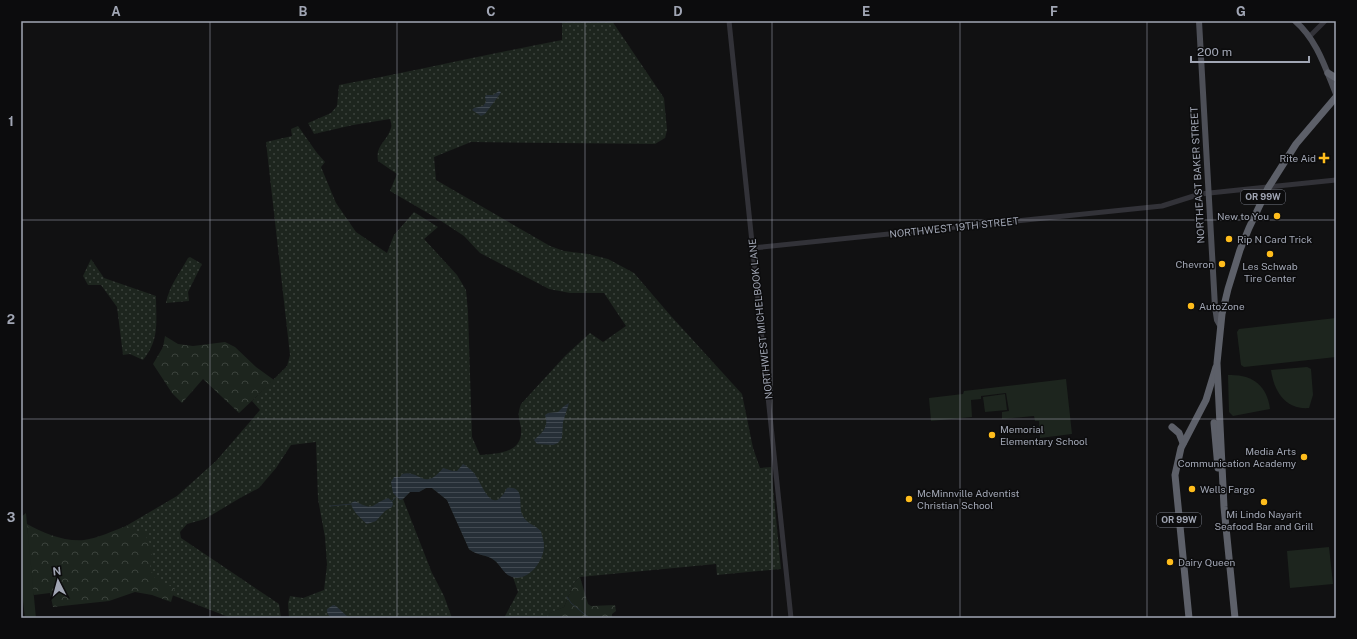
<svg xmlns="http://www.w3.org/2000/svg" width="1357" height="639" viewBox="0 0 1357 639" font-family="'Public Sans',sans-serif">
  <style>
    .grass { fill: url(#grass-dots) }
    .forest { fill: url(#forest-crowns) }
    .park { fill: #1d251e }
    .water { fill: url(#water-rules) }
    .lines { fill: none; stroke-linecap: round; stroke-linejoin: round }
    .stream { stroke: #262f37; stroke-width: 1 }
    .minor { stroke: #323238; stroke-width: 5 }
    .major { stroke: #4d4f57; stroke-width: 6 }
    .highway { stroke: #5d6069; stroke-width: 7 }
    .grid { fill: none; stroke: #a1a6b4; stroke-width: 1; stroke-opacity: 0.55 }
    .poi-dot { fill: #ffbd1c; stroke: #0c0c0d; stroke-width: 1.5 }
    .labels { text-anchor: middle; stroke-width: 3; stroke-linejoin: round; paint-order: stroke }
    .shield { fill: #0c0c0d; stroke: #747882; stroke-width: 1 }
    .shield-label { font-size: 9px; font-weight: bold; fill: #a1a6b4 }
    .poi-label { font-size: 10px; fill: #a1a6b4; stroke: #0c0c0d; text-anchor: start }
    .street-label { font-size: 10px; fill: #a1a6b4; stroke: #0c0c0d }
    .neatline { fill: none; stroke: #a1a6b4; stroke-width: 1.5 }
    .grid-label { font-size: 13px; text-anchor: middle; font-weight: bold; fill: #a1a6b4 }
  </style>
  <defs>
    <pattern id="grass-dots" width="8" height="8" patternUnits="userSpaceOnUse"><rect width="8" height="8" fill="#1d251e"/><path d="M2 2h.1M6 6h.1" fill="none" stroke="#3b423c" stroke-width="1.8" stroke-linecap="round"/></pattern>
    <pattern id="forest-crowns" width="20" height="18" patternUnits="userSpaceOnUse"><rect width="20" height="18" fill="#1d251e"/><path d="M2 6a3 3 0 1 1 6 0M12 15a3 3 0 1 1 6 0" fill="none" stroke="#3b423c"/></pattern>
    <pattern id="water-rules" width="6" height="5" patternUnits="userSpaceOnUse"><rect width="6" height="5" fill="#262f37"/><path d="M0 2.5h6" fill="none" stroke="#424a52"/></pattern>
  </defs>
  <rect width="100%" height="100%" fill="#111112"/>
  <g class="grass">
    <path d="M562,21H612L664,98L667,130L665,138L655,144L471,142L434,157L436,180L550,246L564,251L588,254L608,259L634,273L670,315L742,394L753,448L760,468L771,467L781,569L717,575L716,564L580,577L574,583L564,607L548,614V618H504L518,592L513,577C504,573 501,566 494,560C487,554 477,556 469,549L447,500L432,488H426L419,492H410L403,499L432,573L444,596L452,618H289L288,603L290,596L303,598L324,590L327,565L325,537L318,499L316,442L291,445L276,468L259,488L240,498L205,519L187,524L180,532L181,538L279,604L281,618H231L154,588L126,526L177,496L216,461L260,410L252,401L287,366L290,355L266,142L292,136L291,129L298,126L317,153L325,162L321,167L336,203L356,232L387,253L394,235L414,212L438,227L424,239L457,275L466,290L468,312L472,437L480,455C497,454 524,453 521,428C519,417 517,415 521,404L565,356L590,333L603,342L626,326L604,293H570L549,289L480,253L464,236L438,219L390,191L397,174L378,161C375,145 387,142 391,128C392,126 391,122 390,119L353,125L314,134L308,123L331,113L337,106L339,85C414,71 488,54 562,40Z"/>
    <path d="M190,257L202,264L188,292L189,301L166,303C169,286 180,273 188,258Z"/>
    <path d="M91,259L104,278L156,296C156,321 160,340 143,360L130,354L123,355L117,307L101,285H88L83,276Z"/>
  </g>
  <g class="forest">
    <path d="M165,336L178,344L193,346L225,342L235,347L256,367L274,380L239,413L203,379L182,403L172,393L153,364L163,347Z"/>
    <path d="M27,524C43,533 65,542 84,540C98,538 113,531 126,526L132,528L135,533L141,532L145,534L148,541L153,547L150,568L156,580L175,588L171,602L152,595L135,592L109,601L53,607L50,593L34,595L31,589Z"/>
    <path d="M580,577L588,604L591,606L615,605L616,611L612,614V618H548L547,614L564,607L574,583Z"/>
  </g>
  <g class="park">
    <path d="M1336,318V357L1244,367L1241,365L1237,332L1239,329Z"/>
    <path d="M1307,367L1311,369L1313,395L1309,408C1285,410 1274,391 1271,370Z"/>
    <path d="M1228,375C1252,374 1267,385 1270,409L1233,416L1229,412Z"/>
    <path d="M1066,379L1072,434L1040,438L1039,421H1035L1034,416L1002,419V412L1009,411L1006,393L981,396V399L971,400L972,417L931,421L929,398L963,394L964,391Z"/>
    <path d="M1005,394L1007,410L985,412L983,397Z"/>
    <path d="M26,513L36,618H25L21,585V517Z"/>
    <path d="M1329,547L1333,584L1290,588L1287,551Z"/>
  </g>
  <g class="water">
    <path d="M499,91L501,92L500,94L485,114L481,116L472,110L474,108L483,106L486,102L485,97L486,95H493Z"/>
    <path d="M569,403L563,422L562,438L558,443L553,445L537,444L534,440C543,432 549,427 545,415L548,413L558,412L564,406Z"/>
    <path d="M463,464C467,466 470,469 473,472C483,483 491,519 507,488C526,486 518,505 522,514C525,523 535,525 541,531C542,536 544,541 544,546C544,561 528,582 512,577C503,574 501,565 494,560C486,554 477,556 469,549L447,500L432,488H426L419,492H410L403,499L400,500L393,493L391,482L394,477H400L402,474C420,469 424,492 443,468L453,471H457Z"/>
    <path d="M388,498L392,501L393,504L392,507L385,511L376,521L367,524C361,519 352,511 351,503L355,501C375,512 371,504 388,498Z"/>
    <path d="M333,605L336,606L349,618C341,618 326,621 327,609Z"/>
  </g>
  <g class="lines">
    <g class="stream">
      <path d="M392,501L396,497"/>
      <path d="M330,506L352,504"/>
      <path d="M567,597L571,603L589,618"/>
    </g>
    <g class="minor">
      <path d="M729,21L791,618"/>
      <path d="M1310,36L1325,21"/>
      <path d="M753,248L1162,206L1200,194L1336,180"/>
    </g>
    <g class="major">
      <path d="M1199,21L1215,307L1217,320L1221,327"/>
      <path d="M1295,21C1317,40 1325,67 1336,94"/>
    </g>
    <g class="highway">
      <path d="M1328,73L1336,78"/>
      <path d="M1214,423L1218,468"/>
      <path d="M1172,427L1179,433L1183,443"/>
      <path d="M1189,618L1175,475L1181,448L1206,400L1216,367"/>
      <path d="M1235,618L1224,507L1217,363L1222,314L1228,289L1240,250L1249,228L1268,188L1296,144L1336,97"/>
    </g>
  </g>
  <path class="grid" d="M210,21V618M397,21V618M585,21V618M772,21V618M960,21V618M1147,21V618M21,220H1336M21,419H1336"/>
  <g class="poi-dot">
    <path d="M1322 152h4v4h4v4h-4v4h-4v-4h-4v-4h4z"/>
    <circle cx="1277" cy="216" r="4"/>
    <circle cx="1229" cy="239" r="4"/>
    <circle cx="1270" cy="254" r="4"/>
    <circle cx="1222" cy="264" r="4"/>
    <circle cx="1191" cy="306" r="4"/>
    <circle cx="992" cy="435" r="4"/>
    <circle cx="1304" cy="457" r="4"/>
    <circle cx="1192" cy="489" r="4"/>
    <circle cx="909" cy="499" r="4"/>
    <circle cx="1264" cy="502" r="4"/>
    <circle cx="1170" cy="562" r="4"/>
  </g>
  <g class="labels">
    <g class="shield">
      <rect x="1241" y="190" width="44" height="14" rx="3"/>
      <rect x="1157" y="513" width="44" height="14" rx="3"/>
    </g>
    <g class="shield-label">
      <text x="1263" y="200">OR 99W</text>
      <text x="1179" y="523">OR 99W</text>
    </g>
    <g class="poi-label">
      <text x="1316" y="162" text-anchor="end">Rite Aid</text>
      <text x="1269" y="220" text-anchor="end">New to You</text>
      <text x="1237" y="243">Rip N Card Trick</text>
      <text x="1214" y="268" text-anchor="end">Chevron</text>
      <text x="1270" y="270" text-anchor="middle">Les Schwab<tspan x="1270" dy="12">Tire Center</tspan></text>
      <text x="1199" y="310">AutoZone</text>
      <text x="1000" y="433">Memorial<tspan x="1000" dy="12">Elementary School</tspan></text>
      <text x="1296" y="455" text-anchor="end">Media Arts<tspan x="1296" dy="12">Communication Academy</tspan></text>
      <text x="1200" y="493">Wells Fargo</text>
      <text x="917" y="497">McMinnville Adventist<tspan x="917" dy="12">Christian School</tspan></text>
      <text x="1264" y="518" text-anchor="middle">Mi Lindo Nayarit<tspan x="1264" dy="12">Seafood Bar and Grill</tspan></text>
      <text x="1178" y="566">Dairy Queen</text>
    </g>
    <g class="street-label">
      <text transform="translate(1197 175) rotate(-93)" y="4">NORTHEAST BAKER STREET</text>
      <text transform="translate(954 227) rotate(-6)" y="4">NORTHWEST 19TH STREET</text>
      <text transform="translate(760 319) rotate(-96)" y="4">NORTHWEST MICHELBOOK LANE</text>
    </g>
  </g>
  <rect width="1357" height="639" fill="none" stroke="#0c0c0d" stroke-width="44"/>
  <g transform="translate(58 581) rotate(354)" stroke="#0c0c0d" stroke-width="3" paint-order="stroke">
  <path d="M0-3L7 15L0 10L-7 15Z" fill="#a1a6b4"/>
  <text y="-6" font-size="11" font-weight="bold" text-anchor="middle" fill="#a1a6b4">N</text>
  </g>
  <path d="M1191 56v6h118v-6" fill="none" stroke="#a1a6b4" stroke-width="2"/>
  <text x="1197" y="56" font-size="12" fill="#a1a6b4" stroke="#0c0c0d" stroke-width="3" paint-order="stroke">200 m</text>
  <rect x="22" y="22" width="1313" height="595" class="neatline"/>
  <g class="grid-label">
    <text x="116" y="16">A</text>
    <text x="303" y="16">B</text>
    <text x="491" y="16">C</text>
    <text x="678" y="16">D</text>
    <text x="866" y="16">E</text>
    <text x="1054" y="16">F</text>
    <text x="1241" y="16">G</text>
    <text x="11" y="126">1</text>
    <text x="11" y="324">2</text>
    <text x="11" y="522">3</text>
  </g>
</svg>
